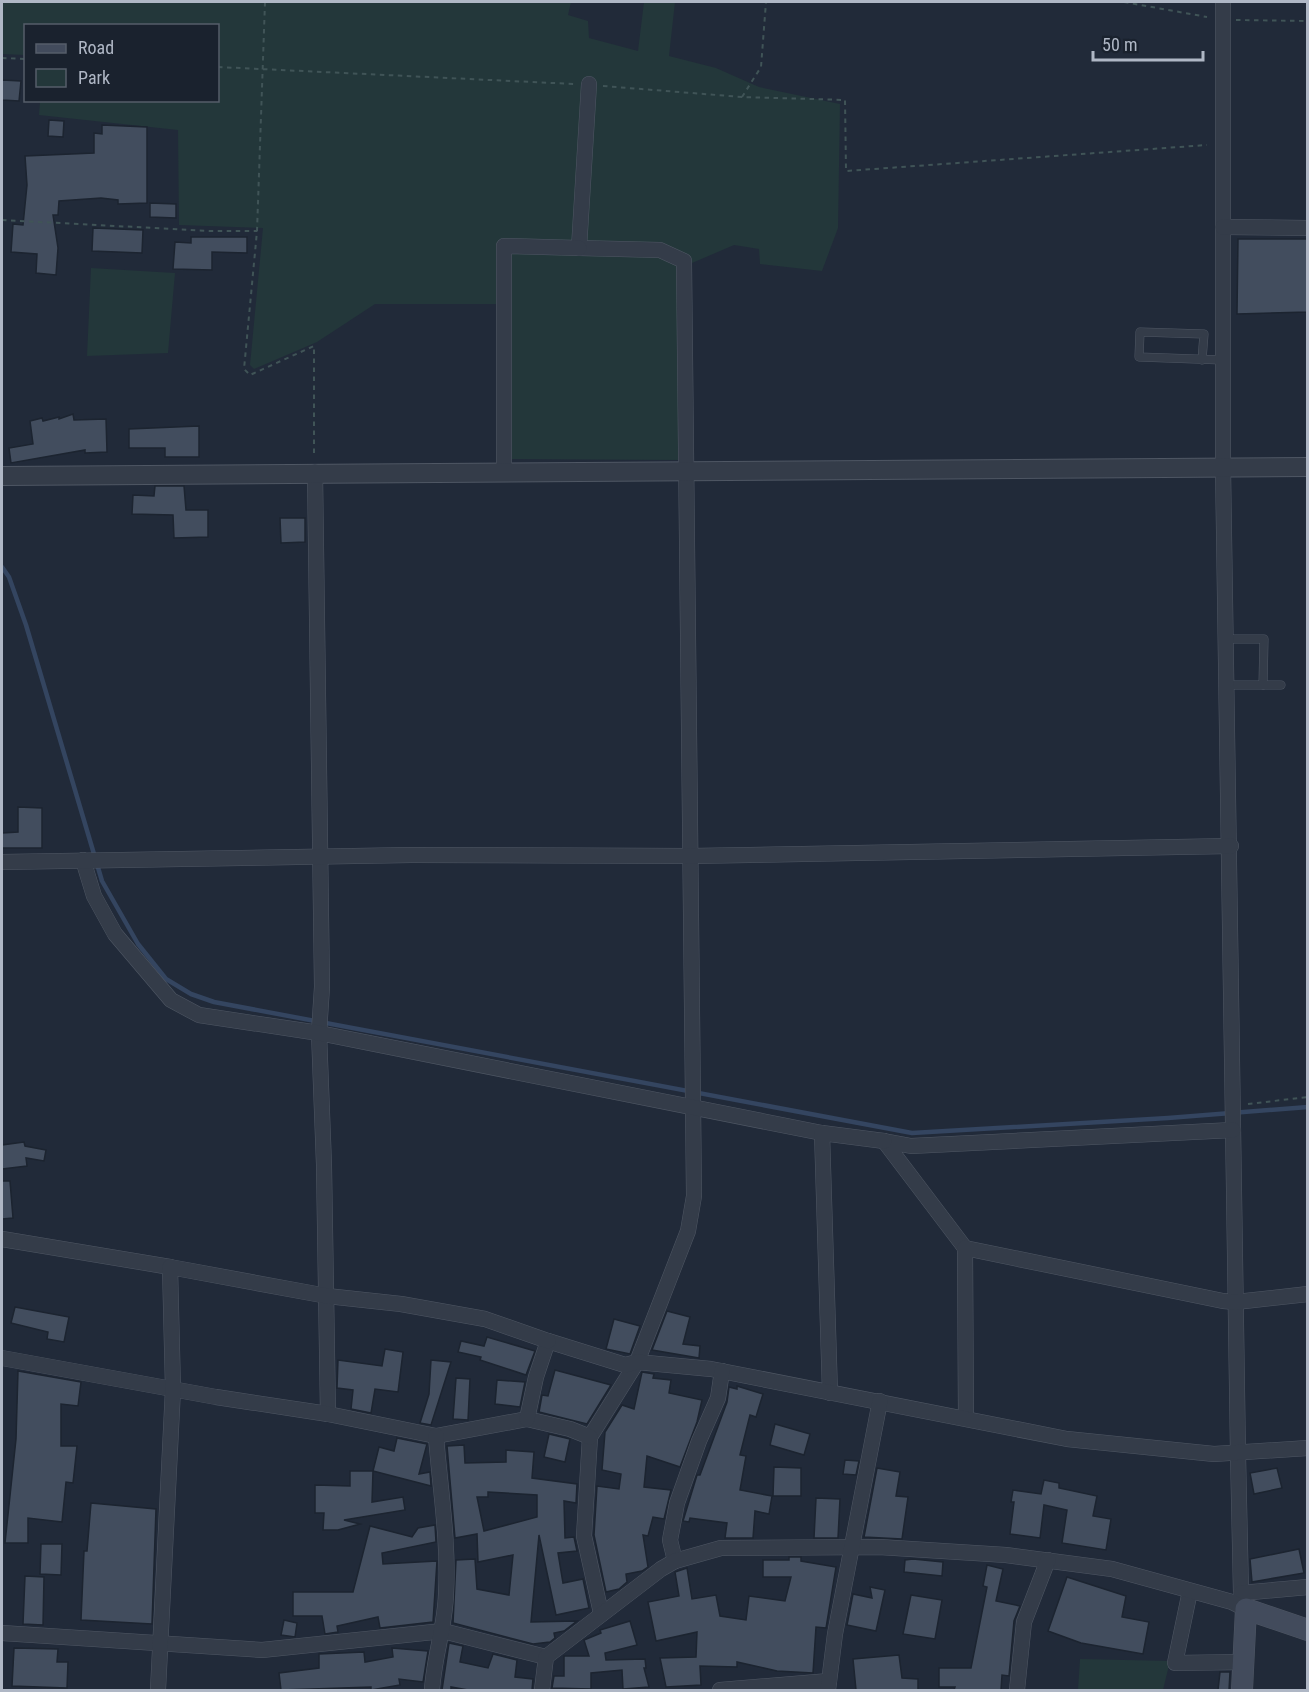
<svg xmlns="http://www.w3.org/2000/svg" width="1309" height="1692" viewBox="0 0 1309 1692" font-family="'Roboto Condensed',sans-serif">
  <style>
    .green { fill: #23373a }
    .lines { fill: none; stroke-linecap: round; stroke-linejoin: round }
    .stream { stroke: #344560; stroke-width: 4.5 }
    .building { fill: #424d5e; stroke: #1c2430; stroke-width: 1.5; fill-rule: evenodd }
    .service-casing { stroke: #4f5764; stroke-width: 9 }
    .minor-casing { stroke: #4f5764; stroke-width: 16 }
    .tertiary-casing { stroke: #4f5764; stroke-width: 20 }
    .secondary-casing { stroke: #4f5764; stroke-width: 22 }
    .path { stroke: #405457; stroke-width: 2; stroke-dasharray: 4.5 4.5; stroke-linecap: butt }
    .service { stroke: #343c49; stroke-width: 8 }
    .minor { stroke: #343c49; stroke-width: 15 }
    .tertiary { stroke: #343c49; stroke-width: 18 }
    .secondary { stroke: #424b5c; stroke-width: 21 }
  </style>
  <rect width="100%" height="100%" fill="#212a39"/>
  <g class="green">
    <path d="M2,2H571L568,15L588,21L589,38L638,51L644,2H675L669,56L716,68L759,87L840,104L838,228L822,271L760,264L759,249L734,245L692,263L664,246L501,242L497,304H375L317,342L254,369L250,365L263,228L179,225L178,130L39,115L40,101L218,100V26H26L25,55L2,54Z"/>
    <path d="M510,252L658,255L679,264L678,460L509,459Z"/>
    <path d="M91,268L175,273L168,353L87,356Z"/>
    <path d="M1080,1659L1170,1661L1163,1690H1078Z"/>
  </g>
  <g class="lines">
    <path class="stream" d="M2,567L9,577L26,625L102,881L138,944L166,979L191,994L214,1002L912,1133L1168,1118L1308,1107"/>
  </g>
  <g class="building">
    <path d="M2,80L21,81L19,101L2,100Z"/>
    <path d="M49,120L64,121L63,137L48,136Z"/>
    <path d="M102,125L147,127V203L118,204V200L101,198L59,201L58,215H53L58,248L56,275L36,273L37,254L11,252L13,224L23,225L27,185L25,156L94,153V133L102,134Z"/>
    <path d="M150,203L176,204V218L150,217Z"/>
    <path d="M93,228L143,230L142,253L92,251Z"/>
    <path d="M191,237H247V253L212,252V270L173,269L175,242L191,243Z"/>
    <path d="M1238,239H1308V312L1237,314Z"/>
    <path d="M73,414L74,420L106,419L107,452L85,453V450L11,463L9,448L33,444L30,421L42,418L43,421L59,417V419Z"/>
    <path d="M199,426V457H165V448H129V429Z"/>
    <path d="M155,486H184L186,510H208V537L174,538L173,515L132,514L133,495L154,496Z"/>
    <path d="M280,518H305V542L281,543Z"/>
    <path d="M18,807L42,808V848H2V833L18,832Z"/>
    <path d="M24,1142L25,1146L46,1150L44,1161L26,1158L27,1166L2,1169V1145Z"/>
    <path d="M2,1181H10L13,1218L2,1219Z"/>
    <path d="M15,1307L69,1317L64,1342L47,1339L48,1332L11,1323Z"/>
    <path d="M667,1311L690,1317L683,1344L700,1346L699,1358L652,1350Z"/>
    <path d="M614,1319L640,1326L630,1354L606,1349Z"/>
    <path d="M487,1337L535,1351L526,1375L480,1360L481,1357L458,1352L461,1341L484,1346Z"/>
    <path d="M385,1349L403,1352L398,1392L375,1389L371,1413L351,1409L353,1390L337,1388L338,1360L382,1366Z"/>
    <path d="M431,1360L451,1362L431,1425L420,1423L429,1394Z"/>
    <path d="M555,1370L611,1385L587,1424L539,1412L542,1395L548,1396Z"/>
    <path d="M18,1371L81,1382L78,1406L61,1404V1446H77L73,1483L66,1482L62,1522L28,1518V1543H5L16,1439Z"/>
    <path d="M642,1372L654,1374L653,1378L671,1380L669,1393L702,1400L697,1422L680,1467L647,1456L644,1487L671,1490L664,1519L653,1517L648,1536L643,1535L648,1567L642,1571L626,1574L627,1582L619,1589L606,1592L594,1535L597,1486L619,1489L621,1474L602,1470L605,1432L622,1405L634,1409Z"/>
    <path d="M456,1378L470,1379L468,1420L453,1419Z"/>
    <path d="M497,1380L525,1382L520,1407L495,1404Z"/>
    <path d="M737,1386L763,1394L756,1417L750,1415L740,1455L746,1456L740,1490L772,1496L769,1514L755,1511L753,1538H725L727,1523L690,1518L689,1522L683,1521L697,1475H700L727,1402L729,1387L737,1389Z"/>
    <path d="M775,1424L810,1434L804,1455L770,1445Z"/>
    <path d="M549,1434L570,1439L565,1462L544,1457Z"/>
    <path d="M397,1438L427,1444L419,1474L430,1472L431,1486L373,1471L379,1447L394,1451Z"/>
    <path d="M464,1445L465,1463L506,1462V1450L534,1452L532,1478L577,1484L576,1503L564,1501L565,1538L574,1537L577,1551L558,1553L563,1583L583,1579L589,1608L556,1615L539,1535L531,1622L577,1621L564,1631L554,1633L555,1638L550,1642L533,1644L453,1623L456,1560L475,1559L477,1589L509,1595L513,1555L478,1562L477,1534L455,1538L447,1446ZM488,1492L537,1495V1517L484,1531L477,1497H488Z"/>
    <path d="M845,1460L859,1461L856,1475L843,1474Z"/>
    <path d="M774,1467L801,1468V1496H773Z"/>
    <path d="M877,1468L900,1472L896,1496L908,1497L902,1539L864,1537Z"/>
    <path d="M1277,1468L1282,1488L1254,1494L1250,1473Z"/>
    <path d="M350,1471H373L372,1502L403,1497L405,1510L344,1520L360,1524L338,1530H323L324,1513H315V1485L350,1486Z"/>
    <path d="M1044,1480L1059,1483V1488L1097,1496L1093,1516L1111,1519L1106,1550L1062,1543L1067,1510L1044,1505L1040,1538L1010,1534L1014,1502H1011L1013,1490L1041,1494Z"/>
    <path d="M816,1498L840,1499L838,1538H814Z"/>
    <path d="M91,1503L156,1509L152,1624L81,1620L84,1551H87Z"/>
    <path d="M435,1525L436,1542L382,1553L383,1564L437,1561L433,1622L380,1628L378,1617L337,1626L338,1632L325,1634L322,1616H293V1592H353L370,1526L412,1537L418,1528Z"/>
    <path d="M41,1544H62L61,1575L40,1574Z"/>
    <path d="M1299,1549L1304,1573L1252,1582L1250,1559Z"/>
    <path d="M789,1557H801V1561L836,1567L826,1628L816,1627L813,1673L777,1671L737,1662V1667L700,1666L701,1685L666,1687L660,1658L696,1657L697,1632L656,1641L648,1602L679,1596L675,1572L687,1568L692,1599L716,1595L720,1616L746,1620L749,1596L785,1601L791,1577H763V1560H789Z"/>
    <path d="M913,1559L943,1562L942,1576L904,1572L905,1560Z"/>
    <path d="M987,1565L1003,1569L996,1601L1020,1606L1014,1621L1009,1676L1002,1675L1001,1690H954L955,1687H939V1668H971L987,1587L983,1586Z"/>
    <path d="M25,1576L44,1577L43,1625L23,1624Z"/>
    <path d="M1067,1577L1126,1596L1122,1617L1149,1622L1143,1654L1081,1643L1048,1631Z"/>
    <path d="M870,1587L885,1590L876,1631L847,1625L853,1594L872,1598Z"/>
    <path d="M911,1595L942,1600L935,1639L903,1634Z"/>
    <path d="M284,1620L297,1623L295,1637L281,1635Z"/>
    <path d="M630,1621L637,1645L605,1653L606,1660L645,1659L646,1668H644L649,1687L623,1689L622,1670L591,1673V1689L552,1688L554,1676H564V1656H589L584,1640L601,1633L600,1630Z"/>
    <path d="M449,1643L463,1646L460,1662L488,1668L493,1654L517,1660L515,1677L533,1679L532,1690H468L451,1687V1690H442Z"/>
    <path d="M14,1648L58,1649L57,1662H68L67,1688L12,1686Z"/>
    <path d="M392,1648L428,1651L423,1682L399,1679L400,1685L371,1690V1687L281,1690L279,1673L319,1668V1654L364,1652L365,1662L393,1657Z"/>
    <path d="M899,1655L902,1678L918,1679V1690H856L853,1659Z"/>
    <path d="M1220,1672H1230L1229,1690H1218Z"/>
  </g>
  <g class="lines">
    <g class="service-casing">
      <g id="service">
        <path d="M1202,360L1204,334L1140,332L1139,357L1223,360"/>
        <path d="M1227,639H1264L1263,685"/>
        <path d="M1228,685H1281"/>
      </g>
    </g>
    <g class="minor-casing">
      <g id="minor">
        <path d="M1223,2V467L1238,1454L1241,1593L1246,1609"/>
        <path d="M589,84L579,248L660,250L684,261L694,1196L688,1231L637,1362L590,1437L584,1536L601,1613"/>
        <path d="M1223,227L1308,228"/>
        <path d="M315,472L322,987L319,1033L324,1165L328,1414"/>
        <path d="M504,472V246L579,248"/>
        <path d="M83,860L94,896L115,934L171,1000L199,1015L319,1033L822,1133"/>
        <path d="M2,862L411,855L690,856L1231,846"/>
        <path d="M2,1239L170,1267"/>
        <path d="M965,1248L884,1141L911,1146L1233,1130"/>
        <path d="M2,1358L216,1397L328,1414L436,1436L527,1419L570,1429L590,1437"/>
        <path d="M830,1393L822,1133L884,1141"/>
        <path d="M966,1418L965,1248L1223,1301L1236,1302L1308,1294"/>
        <path d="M527,1419L536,1377L548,1341L625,1365L637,1362L711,1369L1067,1439L1214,1454L1308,1448"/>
        <path d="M675,1561L670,1540L677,1503L699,1441L718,1398L722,1371"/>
        <path d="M1190,1591L1175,1663L1243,1662"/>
        <path d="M1241,1593L1308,1587"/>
        <path d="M2,1633L262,1650L443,1631L546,1657"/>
        <path d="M158,1690L173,1389L170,1267L327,1296L401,1304L485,1319L548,1341"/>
        <path d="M432,1690C434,1657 445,1627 446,1594C449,1542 440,1488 436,1436"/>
        <path d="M542,1690L546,1657L661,1569L675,1561L721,1548L879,1547L1006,1555L1112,1569L1232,1602L1246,1609"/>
        <path d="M720,1690L829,1681"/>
        <path d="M828,1690L835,1634L880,1401"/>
        <path d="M1017,1690L1024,1622L1048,1560"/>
      </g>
    </g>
    <g class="tertiary-casing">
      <path id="tertiary" d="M2,476L1308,467"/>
    </g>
    <g class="secondary-casing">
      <path id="secondary" d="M1242,1690L1246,1609L1308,1630"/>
    </g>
    <g class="path">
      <path d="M265,2L257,231L244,369L250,375L314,346V457"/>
      <path d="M1124,2L1207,17"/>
      <path d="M1236,20L1308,21"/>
      <path d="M2,58L26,59"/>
      <path d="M218,67L574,84"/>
      <path d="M603,86L742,97L845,100L846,171L1207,145"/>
      <path d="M742,97L761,67L766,2"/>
      <path d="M2,220L211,231H257"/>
      <path d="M1248,1104L1308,1097"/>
    </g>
    <use href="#service" class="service"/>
    <use href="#minor" class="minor"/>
    <use href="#tertiary" class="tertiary"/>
    <use href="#secondary" class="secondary"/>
  </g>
  <rect width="1309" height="1692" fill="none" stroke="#afb7c5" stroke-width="6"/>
  <rect x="24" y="24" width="195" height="78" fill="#1a222e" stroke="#565e6a" stroke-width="1.5"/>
  <rect x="36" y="44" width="30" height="9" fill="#424b5c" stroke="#565e6a" stroke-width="1.5"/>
  <text x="78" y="54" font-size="18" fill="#afb7c5">Road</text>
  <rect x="36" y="69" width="30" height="18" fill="#23373a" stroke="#565e6a" stroke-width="1.5"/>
  <text x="78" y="84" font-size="18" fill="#afb7c5">Park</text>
  <path d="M1093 51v9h110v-9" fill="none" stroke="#afb7c5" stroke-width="3"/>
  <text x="1102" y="51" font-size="18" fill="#afb7c5" stroke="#1a222e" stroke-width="4.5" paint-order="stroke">50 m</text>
</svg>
